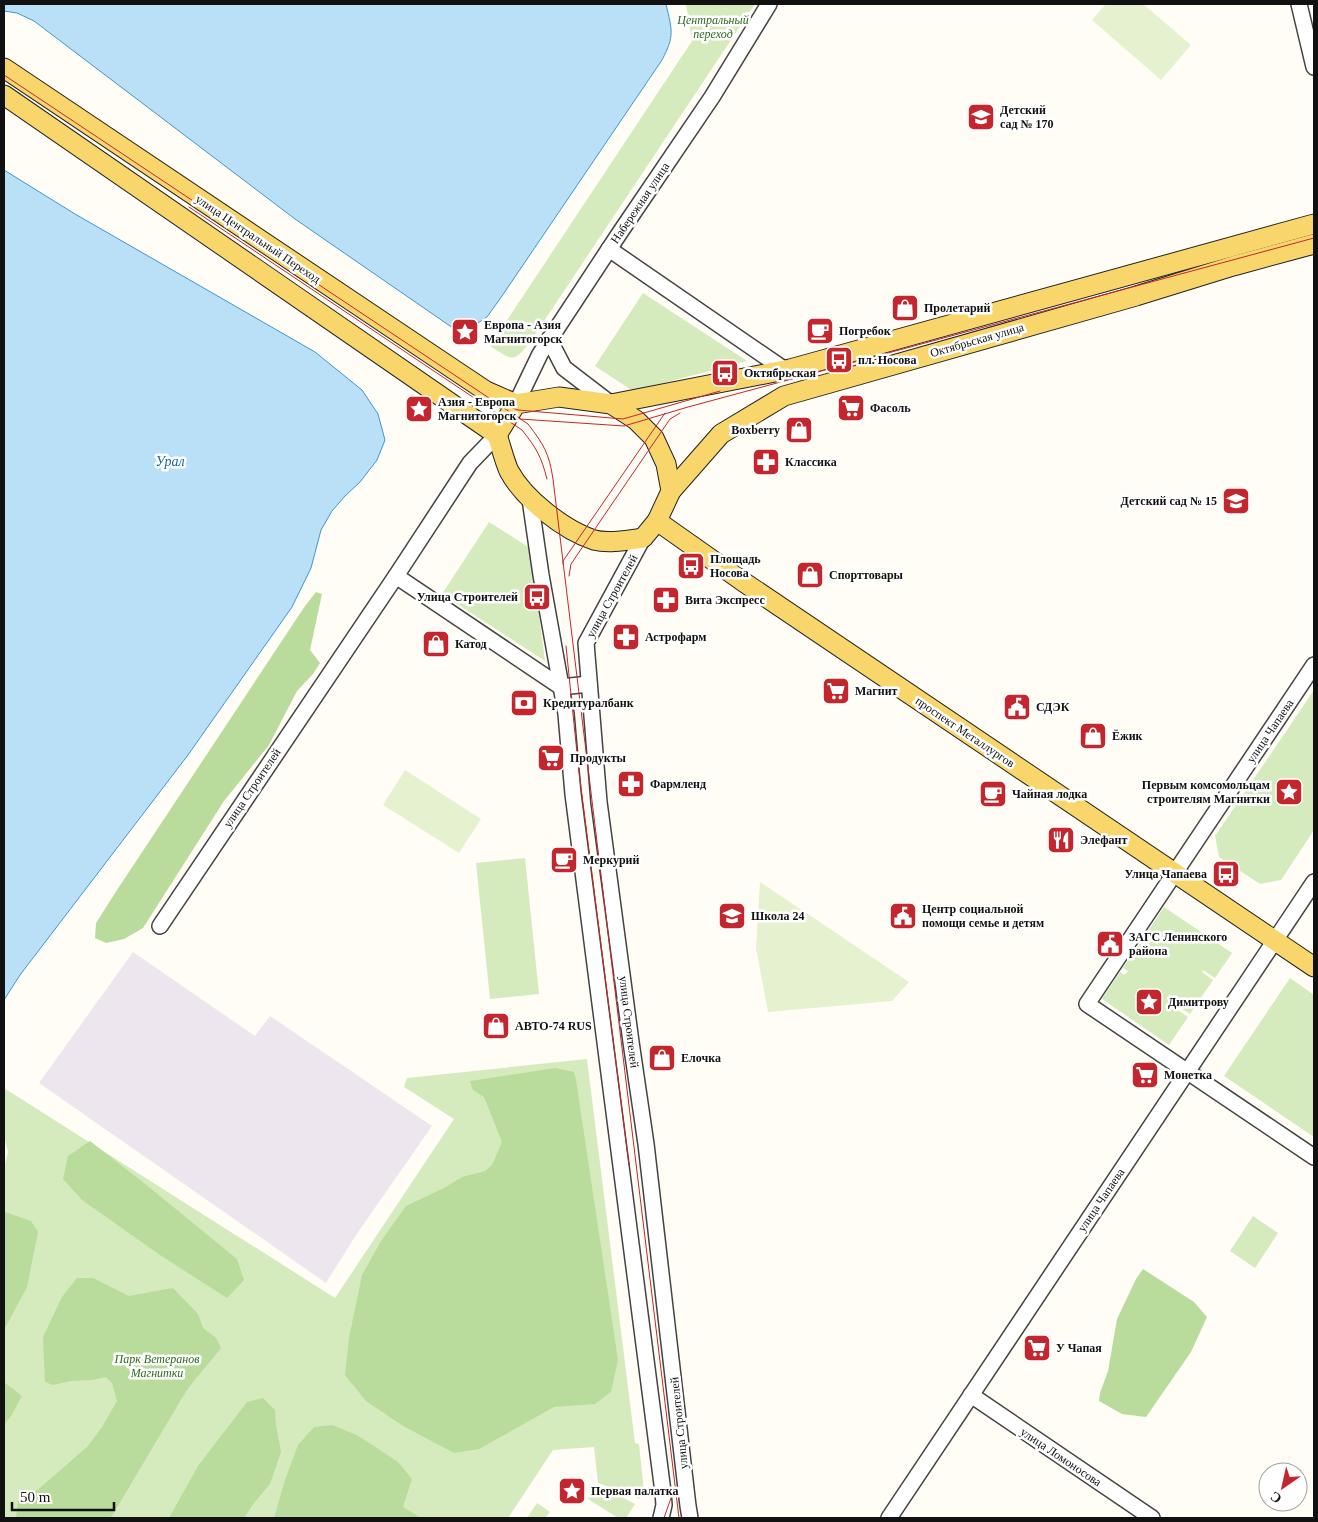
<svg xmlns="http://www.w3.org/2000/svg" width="1318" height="1522" viewBox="0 0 1318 1522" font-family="Georgia,serif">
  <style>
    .industrial { fill: #eee6ef }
    .green { fill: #d5ebbd }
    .forest { fill: #b9dc9c }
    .pitch { fill: #e6f2cf }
    .water { fill: #b9e0f7; stroke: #3f96cf }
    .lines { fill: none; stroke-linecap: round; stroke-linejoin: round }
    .minor-casing { stroke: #444; stroke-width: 18 }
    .major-casing { stroke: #222; stroke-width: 21 }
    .minor { stroke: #fff; stroke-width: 15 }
    .major { stroke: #f9d66b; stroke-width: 19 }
    .tram { stroke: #c4262e; stroke-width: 1 }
    .labels { text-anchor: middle; stroke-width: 5; stroke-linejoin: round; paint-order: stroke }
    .park-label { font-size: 12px; font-style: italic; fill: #2f6b1f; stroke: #fff }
    .poi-label { font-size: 12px; font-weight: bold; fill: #111; stroke: #fff; text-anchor: start }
    .street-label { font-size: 12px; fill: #111; stroke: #fff }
    .water-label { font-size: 14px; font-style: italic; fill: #1768a6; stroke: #fff }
  </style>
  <rect width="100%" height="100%" fill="#fffdf5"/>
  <path class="industrial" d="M133,952L255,1036L270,1016L432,1126L356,1235L326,1283L39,1083Z"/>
  <g class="green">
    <path d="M686,4H755L530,342C513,364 512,360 490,346L692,41Z"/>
    <path d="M643,293L747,361L633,391L595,366Z"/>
    <path d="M489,522L530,548L545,661L442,594Z"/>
    <path d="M1314,690V830L1281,880L1260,884L1219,857L1215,836Z"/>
    <path d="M525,858L539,994L490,999L476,863Z"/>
    <path d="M1164,907L1232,953L1215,978L1203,970L1202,972L1213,980L1190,1014L1178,1006L1176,1009L1188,1017L1169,1045L1102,999L1120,972L1125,975L1128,971L1123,968L1145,936L1150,939L1153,934L1148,931Z"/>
    <path d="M1290,978L1314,995V1137L1224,1076Z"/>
    <path d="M587,1059L635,1443L639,1444L644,1492L639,1499L629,1494L598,1483L594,1447L553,1450L508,1518H4V1168L8,1152L4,1137V1088L335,1298L454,1119L404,1087L407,1078Z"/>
    <path d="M1253,1216L1278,1233L1255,1268L1230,1251Z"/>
    <path d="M595,1489L614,1493L635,1504L626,1518H618L588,1499Z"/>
    <path d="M537,1503L550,1512L545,1518H527Z"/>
  </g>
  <g class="forest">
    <path d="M316,592L322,594L310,650L320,663L313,674L297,691L269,745L224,801L143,928L124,939L106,943L95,938L96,923L117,890L305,606Z"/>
    <path d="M555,1068L574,1072L576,1080L618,1360L611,1392L595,1404L554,1407L479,1449L454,1453L403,1426L366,1401L345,1375L349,1338L362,1275L381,1241L406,1206L444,1188L462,1177L485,1171L492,1165L502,1142L484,1097L473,1090L470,1081Z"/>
    <path d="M90,1141L144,1183L237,1259L244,1280L227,1298L160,1255L82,1200L63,1179L68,1156Z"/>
    <path d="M5,1212L31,1221L38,1232L27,1287L4,1330V1214Z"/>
    <path d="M1143,1269L1194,1302L1207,1317L1191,1352L1146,1417L1122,1414L1099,1401L1100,1393L1108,1371L1117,1319L1136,1279Z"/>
    <path d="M77,1278H93L129,1296L173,1288L198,1314L203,1328L216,1338L221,1348C208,1365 193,1380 182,1398L112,1516L109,1518H16L18,1501L33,1494L88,1446L102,1427L117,1401L112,1383L106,1377L92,1380L71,1381L53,1385L45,1382L43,1337L62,1297Z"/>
    <path d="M4,1382L22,1396L11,1416L4,1425Z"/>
    <path d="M263,1398L275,1410L276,1425L281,1452L270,1484L254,1503L244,1518H169L198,1466L247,1402Z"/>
    <path d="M332,1425L357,1435L398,1462L412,1479L403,1507L421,1518H274L285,1480L298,1445L314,1427Z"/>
  </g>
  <g class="pitch">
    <path d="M1106,4H1143L1191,45L1161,80L1092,20Z"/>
    <path d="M405,770L481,819L459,853L383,805Z"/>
    <path d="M760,882L909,982L892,1001L768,1012L756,948Z"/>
  </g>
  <g class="water">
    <path d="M4,4H666C672,31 675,35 662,60L502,296L487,317L470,328L463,329L450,326L295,219L34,21L17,13L4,11Z"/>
    <path d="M4,170L75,214L315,352L362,390L378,414L385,440L377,460L360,482L345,496L332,511L321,530L311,568L292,607L188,755L20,975L4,1000Z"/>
  </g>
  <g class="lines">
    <g class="minor-casing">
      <g id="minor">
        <path d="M1299,4L1314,67"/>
        <path d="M609,249L785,370"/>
        <path d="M549,339L564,368L611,404"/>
        <path d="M516,404L540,354L619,234L712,97L769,4"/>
        <path d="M530,499L541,575L566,714L573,794L663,1492L664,1505L661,1518"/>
        <path d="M643,538L586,643L599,802L631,1042L646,1144L688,1506L690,1518"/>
        <path d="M396,576L561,687L589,684"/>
        <path d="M1314,665L1087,1004L1314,1157"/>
        <path d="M160,926L396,576L470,463L497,435"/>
        <path d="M971,1395L1152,1518"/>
        <path d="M889,1518L1314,882"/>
      </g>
    </g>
    <g class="major-casing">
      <g id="major">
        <path d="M4,68L453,369L486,391L516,404"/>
        <path d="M4,95L497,435"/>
        <path d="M611,404L790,369L1314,224"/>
        <path d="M497,435C501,446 504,460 509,471C524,499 564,530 594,540C609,544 628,540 643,538L657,521L671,491L721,434L784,396L1136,296L1233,266L1314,244"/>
        <path d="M497,435L516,404L559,397L611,404L636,420L654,438L666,464L671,491"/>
        <path d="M657,521L745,583L1314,967"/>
      </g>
    </g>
    <use href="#minor" class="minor"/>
    <use href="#major" class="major"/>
    <g class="tram">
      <path d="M4,75L528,424C544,445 549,453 553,479L679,1518"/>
      <path d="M189,207L522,430C537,449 541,456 547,479"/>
      <path d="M507,406L518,410L623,419L720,391"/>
      <path d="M520,419L624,426L688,407L1314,238"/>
      <path d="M563,564V561L665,413"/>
      <path d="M569,576L571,564L670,419L680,413"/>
      <path d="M566,646L579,772L629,1165"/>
      <path d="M664,1518L671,1498"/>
    </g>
  </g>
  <defs>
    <g id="school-square" transform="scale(1.4375)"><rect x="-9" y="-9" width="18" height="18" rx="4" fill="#c4262e" stroke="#fff"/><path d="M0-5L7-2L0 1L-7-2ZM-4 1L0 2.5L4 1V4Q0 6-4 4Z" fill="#fff"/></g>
    <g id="shop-square" transform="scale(1.4375)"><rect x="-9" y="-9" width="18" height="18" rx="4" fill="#c4262e" stroke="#fff"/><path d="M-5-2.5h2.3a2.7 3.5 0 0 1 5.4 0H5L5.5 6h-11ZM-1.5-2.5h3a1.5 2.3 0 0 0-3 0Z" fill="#fff"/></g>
    <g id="cafe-square" transform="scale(1.4375)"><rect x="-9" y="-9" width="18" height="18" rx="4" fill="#c4262e" stroke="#fff"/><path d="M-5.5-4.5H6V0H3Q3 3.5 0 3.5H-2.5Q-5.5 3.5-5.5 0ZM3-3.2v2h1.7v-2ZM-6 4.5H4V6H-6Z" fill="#fff"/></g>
    <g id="sight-square" transform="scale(1.4375)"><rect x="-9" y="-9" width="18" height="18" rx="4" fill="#c4262e" stroke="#fff"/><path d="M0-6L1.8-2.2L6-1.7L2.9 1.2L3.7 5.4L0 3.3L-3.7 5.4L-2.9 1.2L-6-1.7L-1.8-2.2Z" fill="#fff"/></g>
    <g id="bus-square" transform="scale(1.4375)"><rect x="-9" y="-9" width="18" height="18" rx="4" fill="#c4262e" stroke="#fff"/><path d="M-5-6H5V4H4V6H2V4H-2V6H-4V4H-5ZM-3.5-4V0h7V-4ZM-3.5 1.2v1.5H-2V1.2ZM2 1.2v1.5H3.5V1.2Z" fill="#fff"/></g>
    <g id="supermarket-square" transform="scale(1.4375)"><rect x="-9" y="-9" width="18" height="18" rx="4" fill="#c4262e" stroke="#fff"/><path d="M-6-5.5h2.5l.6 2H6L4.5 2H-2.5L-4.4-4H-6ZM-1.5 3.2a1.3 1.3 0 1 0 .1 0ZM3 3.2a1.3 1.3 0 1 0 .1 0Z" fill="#fff"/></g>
    <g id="pharmacy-square" transform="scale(1.4375)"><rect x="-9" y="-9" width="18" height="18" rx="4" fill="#c4262e" stroke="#fff"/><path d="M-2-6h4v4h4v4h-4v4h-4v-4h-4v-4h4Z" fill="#fff"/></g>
    <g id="bank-square" transform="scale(1.4375)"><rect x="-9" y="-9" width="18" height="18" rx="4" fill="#c4262e" stroke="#fff"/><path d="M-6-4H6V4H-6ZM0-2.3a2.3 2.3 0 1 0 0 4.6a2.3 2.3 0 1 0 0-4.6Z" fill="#fff"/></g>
    <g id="civic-square" transform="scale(1.4375)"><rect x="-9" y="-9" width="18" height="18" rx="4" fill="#c4262e" stroke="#fff"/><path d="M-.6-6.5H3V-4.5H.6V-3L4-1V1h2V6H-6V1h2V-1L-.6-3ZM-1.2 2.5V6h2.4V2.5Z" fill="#fff"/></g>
    <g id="restaurant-square" transform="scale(1.4375)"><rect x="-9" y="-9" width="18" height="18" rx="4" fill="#c4262e" stroke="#fff"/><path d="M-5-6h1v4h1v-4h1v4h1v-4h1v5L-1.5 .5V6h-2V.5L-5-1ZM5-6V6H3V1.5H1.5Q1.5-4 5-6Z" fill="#fff"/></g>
  </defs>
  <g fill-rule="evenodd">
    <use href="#school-square" x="981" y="117"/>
    <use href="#shop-square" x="905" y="308"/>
    <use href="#cafe-square" x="820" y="331"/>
    <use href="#sight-square" x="465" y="332"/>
    <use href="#bus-square" x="839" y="360"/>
    <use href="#bus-square" x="725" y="373"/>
    <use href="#supermarket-square" x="851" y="408"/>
    <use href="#sight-square" x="419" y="409"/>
    <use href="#shop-square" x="799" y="430"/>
    <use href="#pharmacy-square" x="766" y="462"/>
    <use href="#school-square" x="1236" y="501"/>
    <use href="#bus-square" x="691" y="566"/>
    <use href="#shop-square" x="810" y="575"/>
    <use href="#bus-square" x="537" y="597"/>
    <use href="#pharmacy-square" x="666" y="600"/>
    <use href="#pharmacy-square" x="626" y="637"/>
    <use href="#shop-square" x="436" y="644"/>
    <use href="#supermarket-square" x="836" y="691"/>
    <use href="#bank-square" x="524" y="703"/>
    <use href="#civic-square" x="1017" y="707"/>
    <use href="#shop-square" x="1093" y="736"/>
    <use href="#supermarket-square" x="551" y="758"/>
    <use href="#pharmacy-square" x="631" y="784"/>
    <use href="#sight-square" x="1289" y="792"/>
    <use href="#cafe-square" x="993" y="794"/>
    <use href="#restaurant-square" x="1061" y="840"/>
    <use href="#cafe-square" x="564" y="860"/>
    <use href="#bus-square" x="1226" y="874"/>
    <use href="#school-square" x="732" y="916"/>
    <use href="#civic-square" x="903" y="916"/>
    <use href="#civic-square" x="1110" y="944"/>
    <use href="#sight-square" x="1149" y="1002"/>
    <use href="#shop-square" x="496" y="1026"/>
    <use href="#shop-square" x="662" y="1058"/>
    <use href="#supermarket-square" x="1145" y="1075"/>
    <use href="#supermarket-square" x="1037" y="1348"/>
    <use href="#sight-square" x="572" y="1491"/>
  </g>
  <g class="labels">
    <g class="park-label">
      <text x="713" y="24">Центральный<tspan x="713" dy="14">переход</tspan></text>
      <text x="157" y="1363">Парк Ветеранов<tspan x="157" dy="14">Магнитки</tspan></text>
    </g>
    <g class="poi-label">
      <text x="1000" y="114">Детский<tspan x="1000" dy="14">сад № 170</tspan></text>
      <text x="924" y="312">Пролетарий</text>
      <text x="484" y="329">Европа - Азия<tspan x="484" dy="14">Магнитогорск</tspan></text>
      <text x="839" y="335">Погребок</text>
      <text x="858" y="364">пл. Носова</text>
      <text x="744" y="377">Октябрьская</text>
      <text x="438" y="406">Азия - Европа<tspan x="438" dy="14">Магнитогорск</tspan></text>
      <text x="870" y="412">Фасоль</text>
      <text x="780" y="434" text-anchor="end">Boxberry</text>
      <text x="785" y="466">Классика</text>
      <text x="1217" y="505" text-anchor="end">Детский сад № 15</text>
      <text x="710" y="563">Площадь<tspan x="710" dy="14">Носова</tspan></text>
      <text x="829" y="579">Спорттовары</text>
      <text x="518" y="601" text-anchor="end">Улица Строителей</text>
      <text x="685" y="604">Вита Экспресс</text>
      <text x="645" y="641">Астрофарм</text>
      <text x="455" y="648">Катод</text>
      <text x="855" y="695">Магнит</text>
      <text x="543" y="707">Кредитуралбанк</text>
      <text x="1036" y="711">СДЭК</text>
      <text x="1112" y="740">Ёжик</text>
      <text x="570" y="762">Продукты</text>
      <text x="650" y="788">Фармленд</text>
      <text x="1270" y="789" text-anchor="end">Первым комсомольцам<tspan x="1270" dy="14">строителям Магнитки</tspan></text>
      <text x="1012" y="798">Чайная лодка</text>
      <text x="1080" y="844">Элефант</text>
      <text x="583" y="864">Меркурий</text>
      <text x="1207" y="878" text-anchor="end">Улица Чапаева</text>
      <text x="922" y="913">Центр социальной<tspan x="922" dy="14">помощи семье и детям</tspan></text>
      <text x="751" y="920">Школа 24</text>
      <text x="1129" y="941">ЗАГС Ленинского<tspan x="1129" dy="14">района</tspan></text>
      <text x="1168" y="1006">Димитрову</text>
      <text x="515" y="1030">АВТО-74 RUS</text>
      <text x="681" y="1062">Елочка</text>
      <text x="1164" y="1079">Монетка</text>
      <text x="1056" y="1352">У Чапая</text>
      <text x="591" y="1495">Первая палатка</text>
    </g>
    <g class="street-label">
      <text transform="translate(640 203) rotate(-56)" y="4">Набережная улица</text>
      <text transform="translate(258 239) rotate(34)" y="4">улица Центральный Переход</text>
      <text transform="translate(977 340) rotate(-16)" y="4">Октябрьская улица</text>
      <text transform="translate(612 596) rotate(-61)" y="4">улица Строителей</text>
      <text transform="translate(1270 731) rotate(-56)" y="4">улица Чапаева</text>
      <text transform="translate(965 732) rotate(34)" y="4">проспект Металлургов</text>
      <text transform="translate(252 788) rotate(-56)" y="4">улица Строителей</text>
      <text transform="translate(629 1022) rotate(83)" y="4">улица Строителей</text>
      <text transform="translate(1101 1200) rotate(-56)" y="4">улица Чапаева</text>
      <text transform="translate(679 1423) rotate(-96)" y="4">улица Строителей</text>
      <text transform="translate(1061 1457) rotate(34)" y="4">улица Ломоносова</text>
    </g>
    <g class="water-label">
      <text x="170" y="466">Урал</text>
    </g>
  </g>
  <rect width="1318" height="1522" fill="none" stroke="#111111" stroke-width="10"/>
  <g transform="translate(1283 1487) rotate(214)"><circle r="24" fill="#ffffff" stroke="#a0a0a0"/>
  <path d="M0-4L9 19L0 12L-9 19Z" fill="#c4262e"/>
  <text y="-8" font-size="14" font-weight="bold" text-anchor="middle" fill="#111111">С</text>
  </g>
  <path d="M12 1502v8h102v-8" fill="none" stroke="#111111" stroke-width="2.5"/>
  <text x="20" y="1502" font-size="15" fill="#111111" stroke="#ffffff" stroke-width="4" paint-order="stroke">50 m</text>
</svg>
